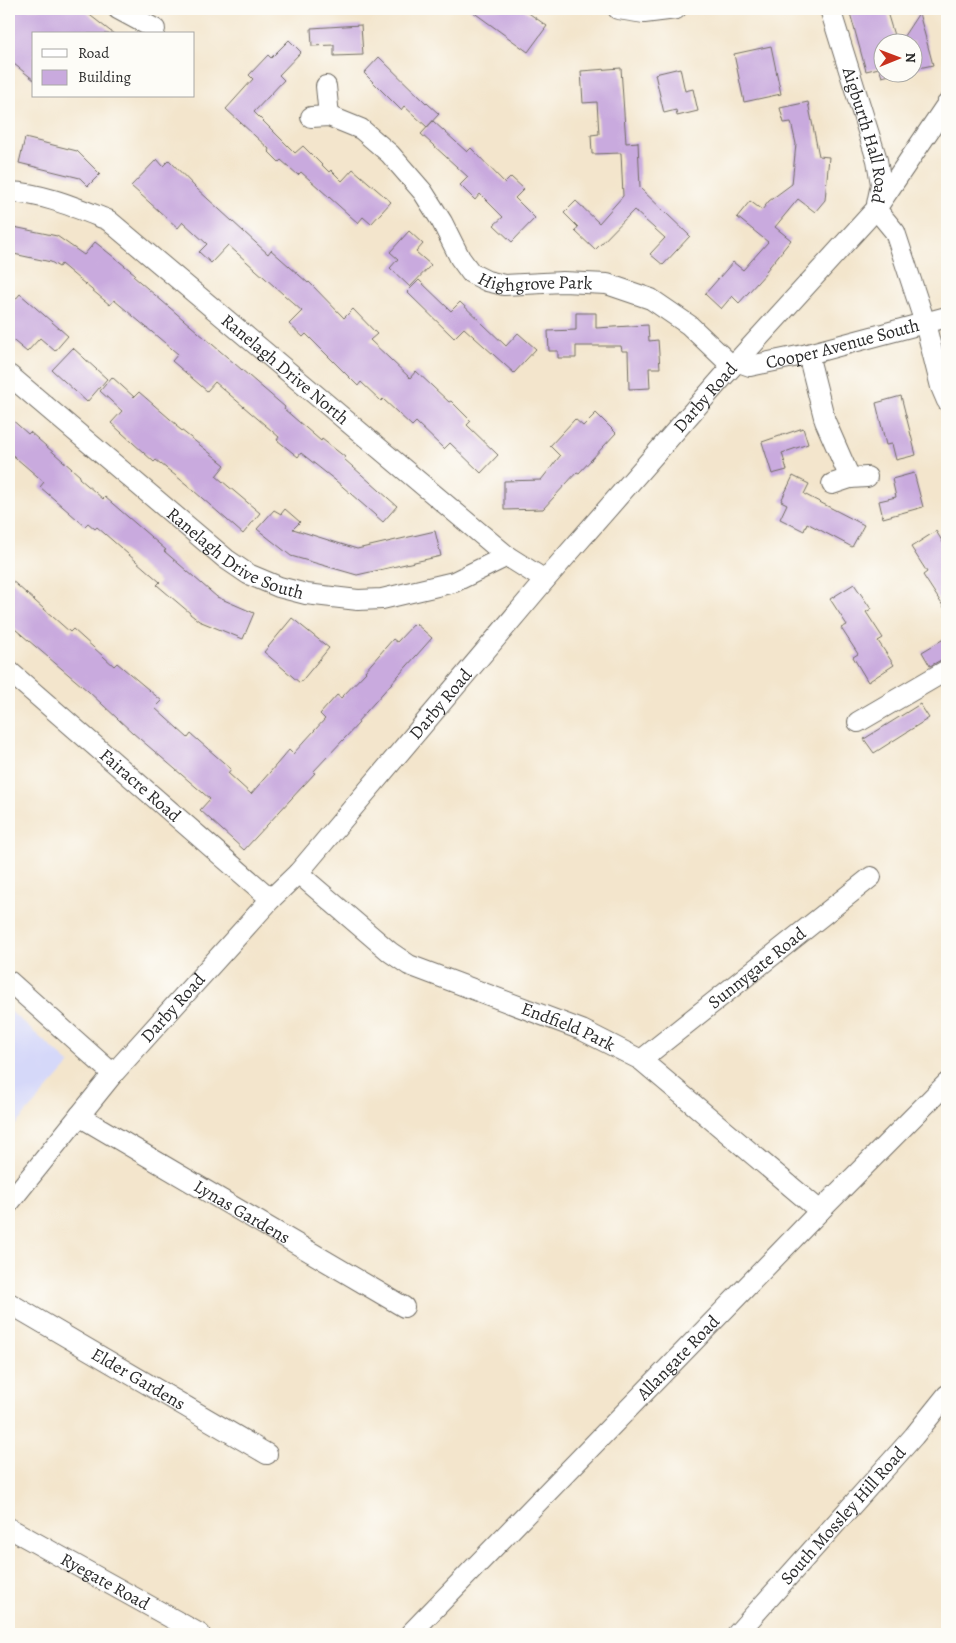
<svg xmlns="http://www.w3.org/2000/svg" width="956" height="1643" viewBox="0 0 956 1643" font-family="Alegreya,serif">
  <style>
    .built { fill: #d5d8f9 }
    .building { fill: #c9aade }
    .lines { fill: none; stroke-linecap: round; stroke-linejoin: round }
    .minor-casing { stroke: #716c63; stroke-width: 22 }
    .minor { stroke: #fff; stroke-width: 20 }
    .labels { text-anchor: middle; stroke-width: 4; stroke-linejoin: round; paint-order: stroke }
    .street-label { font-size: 18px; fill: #2b2b2b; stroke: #fdfcf7 }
  </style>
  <rect width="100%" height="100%" fill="#fdfcf7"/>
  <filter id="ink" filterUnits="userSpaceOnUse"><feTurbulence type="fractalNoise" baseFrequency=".02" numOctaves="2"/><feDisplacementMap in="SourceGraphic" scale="10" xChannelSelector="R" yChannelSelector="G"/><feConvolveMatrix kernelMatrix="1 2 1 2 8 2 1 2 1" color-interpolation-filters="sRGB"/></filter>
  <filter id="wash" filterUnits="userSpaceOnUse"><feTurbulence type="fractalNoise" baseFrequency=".0096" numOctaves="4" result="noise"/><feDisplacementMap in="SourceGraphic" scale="20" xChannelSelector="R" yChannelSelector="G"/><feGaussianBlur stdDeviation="1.12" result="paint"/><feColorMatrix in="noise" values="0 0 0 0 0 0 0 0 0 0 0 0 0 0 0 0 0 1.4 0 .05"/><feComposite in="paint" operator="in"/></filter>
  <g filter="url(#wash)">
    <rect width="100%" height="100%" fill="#f3e5cc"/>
    <path class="built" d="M9,1010L70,1064L9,1132Z"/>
    <g id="blocks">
      <g class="building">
        <path d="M15,9H82L114,34H34V80L9,60V17Z"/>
        <path d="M469,9H523L547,26L528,52Z"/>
        <path d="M865,9H886L896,42H884V72H901L882,77L879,68L866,71L850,13Z"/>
        <path d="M919,13L933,65L914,69V42H900Z"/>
        <path d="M361,25L363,55L334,56V45L312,46L311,28Z"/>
        <path d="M289,40L301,52L279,75L284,80L254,112L295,153L303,146L329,172L331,170L342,181L353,169L391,202L371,224L363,217L358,223L301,172L298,175L281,160L279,162L268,151L269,149L226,109L253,79L249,75L268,55L271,58Z"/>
        <path d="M771,46L781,94L744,102L734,54Z"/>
        <path d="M379,57L427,104V103L439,114L427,127L404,106L401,110L364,73Z"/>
        <path d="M621,68L626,143L638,142L640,188L690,236L663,265L650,254L665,238L634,210L595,250L575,231L578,227L564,213L576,201L599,223L623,196L621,153L592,154L591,135L599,134L597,102L583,103L581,71Z"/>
        <path d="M680,68L685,91L693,89L698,111L677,116L676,110L664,113L655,74Z"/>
        <path d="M808,102L819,156L829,157L825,200L815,212L798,199L775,227L791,240L766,271L767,272L739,303L732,296L721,309L705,294L733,262L743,270L768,242L737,217L750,201L762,210L769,201L792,184L796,144L791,122L784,123L780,108Z"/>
        <path d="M433,121L467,152L471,148L505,183L511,177L524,189L515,198L535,218L512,242L494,225L503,217L480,194L475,200L460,185L468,177L421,134Z"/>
        <path d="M25,138L77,151L100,174L88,186L80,178L19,163Z"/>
        <path d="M157,159L163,166L169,160L196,188L268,254L271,250L308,283L309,282L344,318L353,309L377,334L370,340L410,378L416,371L449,402L451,401L471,421L467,425L498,455L481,473L450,443L444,449L416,422L412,426L383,399L381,401L361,382L358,386L306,334L303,337L289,324L302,311L228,245L211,263L199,252L207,244L183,222L178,228L131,186Z"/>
        <path d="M9,226L57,236L84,255L95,242L135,274L133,276L285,407L284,409L321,441L322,439L345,457L344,459L397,506L383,522L335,480L301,453L298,457L277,440L279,437L215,382L207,391L172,361L178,354L114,300L110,305L61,264L59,267L51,262L9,253Z"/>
        <path d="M409,231L423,244L416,252L431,265L410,287L390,268L398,259L390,252Z"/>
        <path d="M419,280L451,311L460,302L506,346L518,333L536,349L514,373L464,328L454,338L407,292Z"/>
        <path d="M20,294L68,336L55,351L40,338L27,352L9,337V307Z"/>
        <path d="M576,313H596V328L648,325L649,341L658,340L660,368H649L650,388L629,389L628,351H622L621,346H576V358H558V351H549L548,331L576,330Z"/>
        <path d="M73,348L107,379L87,402L52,370Z"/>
        <path d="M112,377L134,397L139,392L177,425L176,426L225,465L216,476L260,513L243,534L186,484L156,460L154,462L111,423L122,411L100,391Z"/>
        <path d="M901,396L916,455L896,460L892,444L886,445L876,403Z"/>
        <path d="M596,413L616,433L579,473L577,472L543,509L504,510V481L541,480L560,456L550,446L575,419L583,426Z"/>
        <path d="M9,417L28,434L30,432L54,453L80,476L79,478L103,499L105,497L166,550L164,551L217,597L254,613L243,639L199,621L190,614V613L157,585L160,582L97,527L95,529L88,523L85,526L40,487L44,482L9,452Z"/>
        <path d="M803,428L808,444L782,453L787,470L772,474L762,442Z"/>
        <path d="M914,473L923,507L883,518L879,501L896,497L892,479Z"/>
        <path d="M793,476L809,484L804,494L864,525L852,547L807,523L804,531L780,519L787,504L781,501Z"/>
        <path d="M285,509L300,522L293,529L357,549L435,531L441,556L357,575L291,556L257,529L274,510L281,514Z"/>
        <path d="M936,531L947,549V612L923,575L927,572L911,547Z"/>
        <path d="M9,578L70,632L73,629L114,666L117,663L162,701L155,708L188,738L191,734L231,769L228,773L251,794L289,750L293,754L325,719L320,714L337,695L341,698L366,672L365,671L393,639L397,642L415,623L432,638L358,721L359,723L313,772L315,773L244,850L200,810L210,799L133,733L88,691L9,624Z"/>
        <path d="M854,584L871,609L866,612L883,638L878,641L894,665L868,682L853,657L858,654L841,628L847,625L830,599Z"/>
        <path d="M292,618L329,648L300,683L264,652Z"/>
        <path d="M947,637V658L941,660L930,666L922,652Z"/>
        <path d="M920,704L929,718L874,753L864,739Z"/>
      </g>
    </g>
  </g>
  <g filter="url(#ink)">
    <use href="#blocks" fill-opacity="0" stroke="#716c63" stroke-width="1"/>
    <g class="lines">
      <g class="minor-casing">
        <g id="minor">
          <path d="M118,9L155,29"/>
          <path d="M618,9L644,13L676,9"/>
          <path id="s1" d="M830,9L877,160L881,184L877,204"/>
          <path d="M326,86L329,116"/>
          <path id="s2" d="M311,117L329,116L361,129L390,154L423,192L442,222L460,258L471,273L487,281L504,285L563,282L607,284L651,299L689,325L732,366"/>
          <path id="s3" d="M9,192C42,193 77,208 108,220L507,556L545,580"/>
          <path d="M876,209L895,232L925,323L941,387L947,401"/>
          <path d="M808,354L825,421L850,478"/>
          <path id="s4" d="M736,361L750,366L808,354L947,317"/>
          <path id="s5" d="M9,375L226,559L248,574L279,587L306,594L358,600L382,599L454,582L507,556"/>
          <path d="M832,484L850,478L867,477"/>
          <path id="s6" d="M9,671L271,899"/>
          <path d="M858,722L947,670"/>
          <path id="s7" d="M298,873L390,952L409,965L582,1030L641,1060L820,1211"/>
          <path d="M9,981L113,1074"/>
          <path id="s8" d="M641,1060L871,877"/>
          <path id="s9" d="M79,1116L404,1307"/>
          <path id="s10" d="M9,1203L113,1074L271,899L298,873L545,580L722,378L876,209L947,104"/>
          <path id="s11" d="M9,1303L267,1454"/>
          <path id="s12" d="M9,1528L200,1634"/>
          <path id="s13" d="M410,1634L820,1211L947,1083"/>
          <path id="s14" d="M737,1634L914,1436L947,1395"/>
        </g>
      </g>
      <use href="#minor" class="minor"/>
    </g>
  </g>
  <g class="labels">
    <g class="street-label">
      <text dy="6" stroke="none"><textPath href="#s1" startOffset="132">Aigburth Hall Road</textPath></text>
      <text dy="6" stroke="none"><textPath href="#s2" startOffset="302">Highgrove Park</textPath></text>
      <text dy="6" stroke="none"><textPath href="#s4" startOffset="110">Cooper Avenue South</textPath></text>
      <text dy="6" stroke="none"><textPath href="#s3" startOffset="335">Ranelagh Drive North</textPath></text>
      <text dy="6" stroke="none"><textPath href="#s10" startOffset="1065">Darby Road</textPath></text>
      <text dy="6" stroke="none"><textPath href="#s5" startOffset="290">Ranelagh Drive South</textPath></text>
      <text dy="6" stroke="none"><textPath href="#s10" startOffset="660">Darby Road</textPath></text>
      <text dy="6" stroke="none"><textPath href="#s6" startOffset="174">Fairacre Road</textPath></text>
      <text dy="6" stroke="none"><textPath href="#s8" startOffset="148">Sunnygate Road</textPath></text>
      <text dy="6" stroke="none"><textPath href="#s10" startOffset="255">Darby Road</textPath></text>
      <text dy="6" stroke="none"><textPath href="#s7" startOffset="315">Endfield Park</textPath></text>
      <text dy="6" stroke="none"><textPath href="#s9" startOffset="189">Lynas Gardens</textPath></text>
      <text dy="6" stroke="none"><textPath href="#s13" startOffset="385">Allangate Road</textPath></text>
      <text dy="6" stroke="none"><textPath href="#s11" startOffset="150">Elder Gardens</textPath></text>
      <text dy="6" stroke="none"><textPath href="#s14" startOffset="159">South Mossley Hill Road</textPath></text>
      <text dy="6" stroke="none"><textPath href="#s12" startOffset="110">Ryegate Road</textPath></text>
    </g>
  </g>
  <rect width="956" height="1643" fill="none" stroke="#fdfcf7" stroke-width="30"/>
  <rect x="32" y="32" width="162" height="65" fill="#fdfcf7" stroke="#a9a8a5"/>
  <rect x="42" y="49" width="25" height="8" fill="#ffffff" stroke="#a9a8a5"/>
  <text x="78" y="58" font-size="15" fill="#2b2b2b">Road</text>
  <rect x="42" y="70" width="25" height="15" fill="#c9aade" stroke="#a9a8a5"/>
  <text x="78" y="82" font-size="15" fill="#2b2b2b">Building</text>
  <g transform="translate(898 58) rotate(89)"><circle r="24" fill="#fdfcf7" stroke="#a9a8a5"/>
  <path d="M0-4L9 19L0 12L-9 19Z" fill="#c8321e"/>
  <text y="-8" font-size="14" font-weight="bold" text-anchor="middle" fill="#2b2b2b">N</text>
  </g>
</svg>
